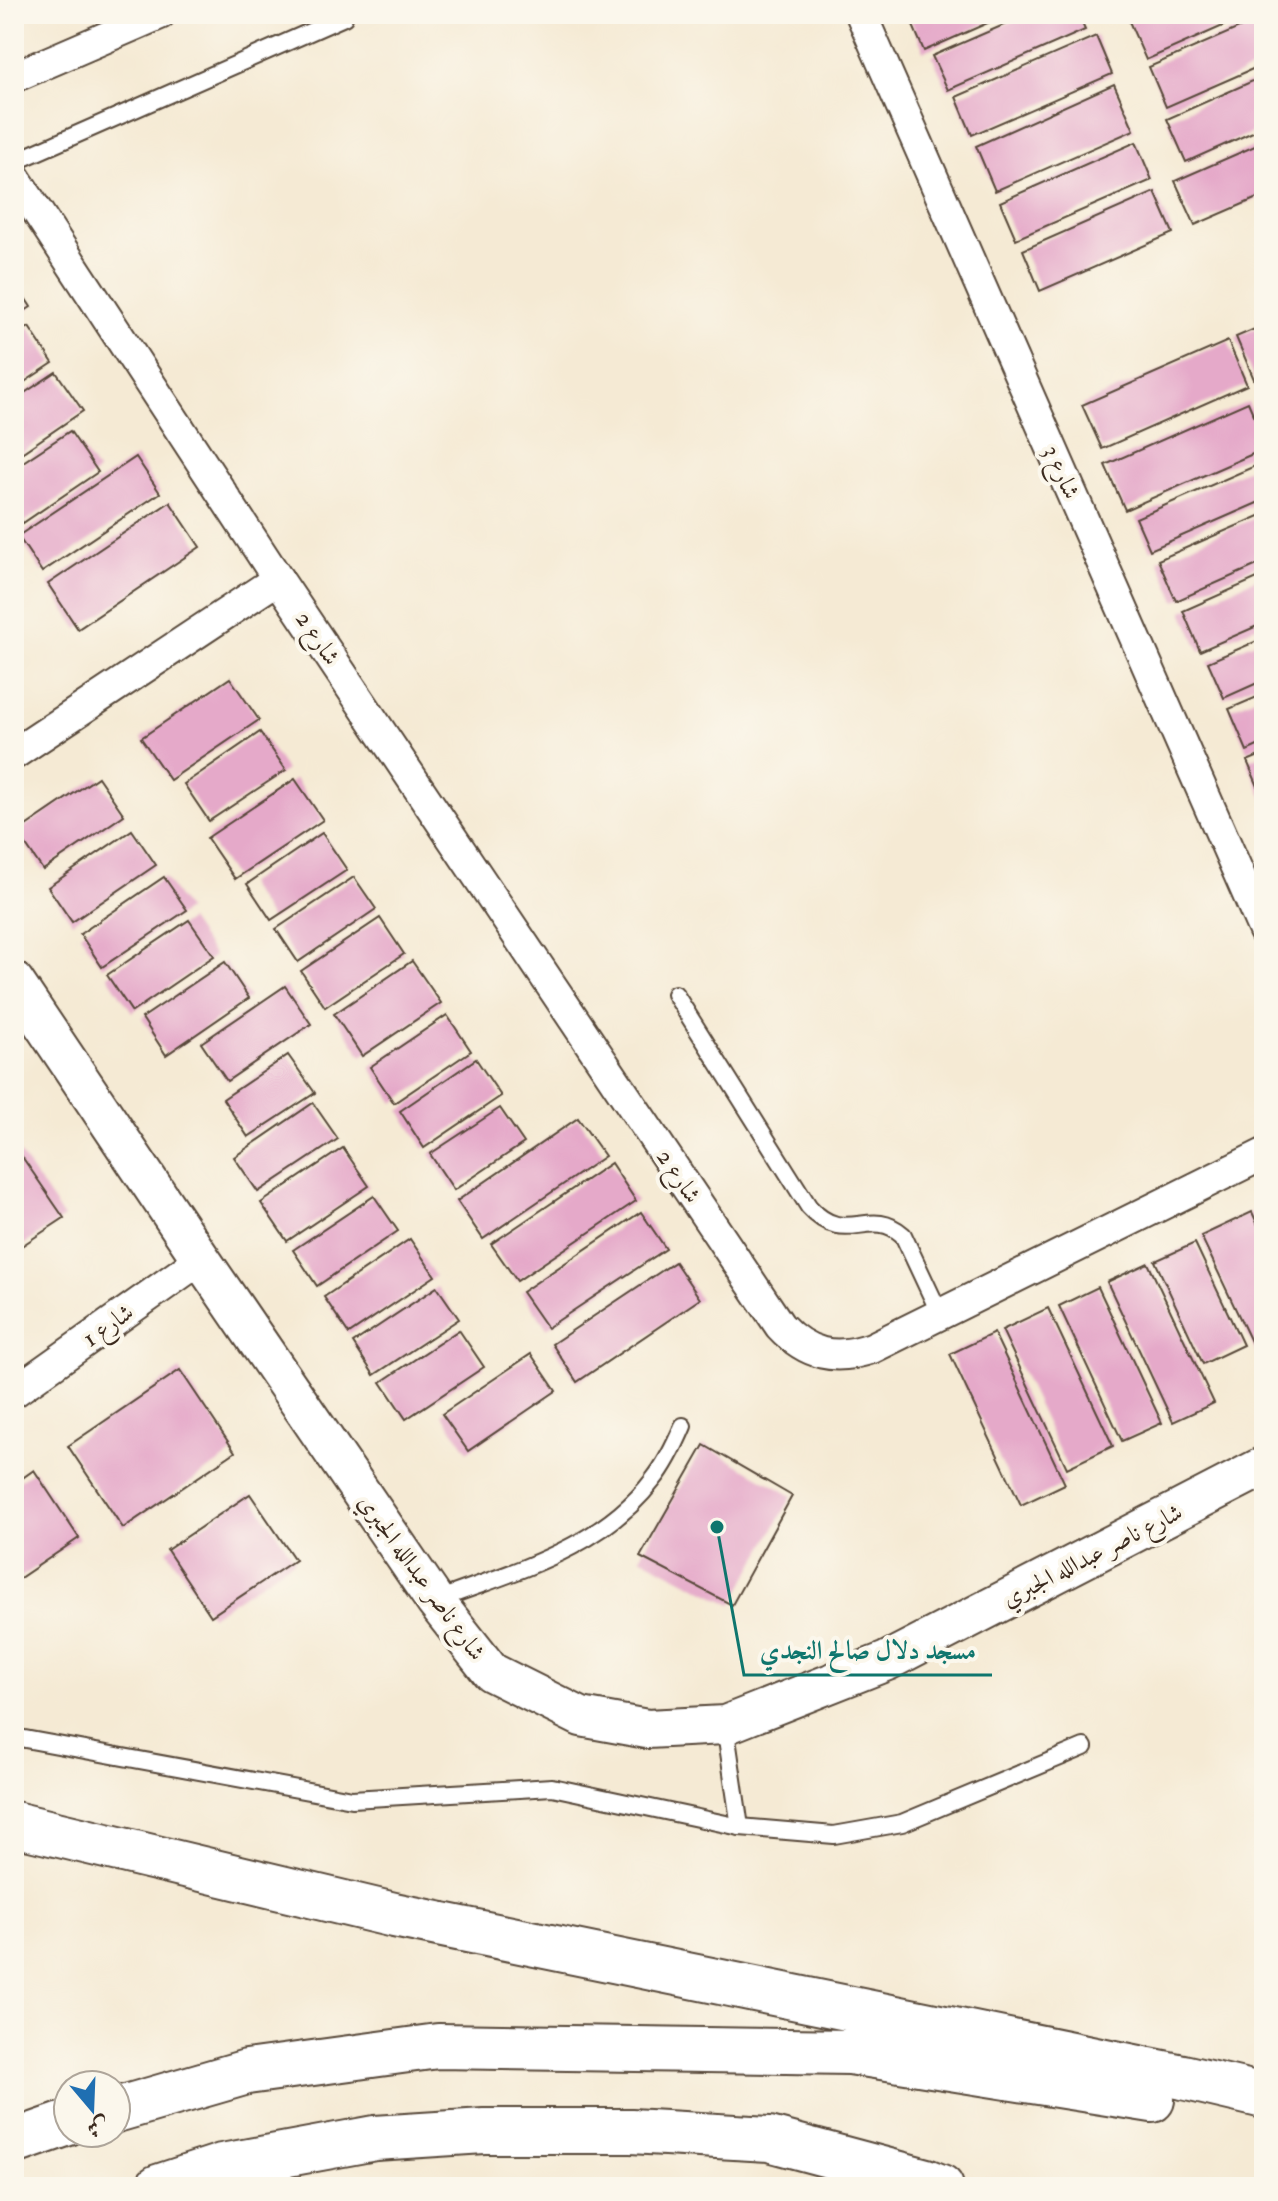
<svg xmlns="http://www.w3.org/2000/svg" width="1278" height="2201" viewBox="0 0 1278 2201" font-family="'IM FELL Double Pica',Amiri,serif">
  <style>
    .building { fill: #e5a9c9 }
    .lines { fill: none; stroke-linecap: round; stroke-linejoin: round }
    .service-casing { stroke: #574739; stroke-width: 20 }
    .minor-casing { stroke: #574739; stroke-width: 34 }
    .tertiary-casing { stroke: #574739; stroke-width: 42 }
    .motorway-casing { stroke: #574739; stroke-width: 48 }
    .service { stroke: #fff; stroke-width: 16 }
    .minor { stroke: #fff; stroke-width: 30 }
    .tertiary { stroke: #fff; stroke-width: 38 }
    .motorway { stroke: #fff; stroke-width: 44 }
    .labels { text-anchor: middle; stroke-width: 8; stroke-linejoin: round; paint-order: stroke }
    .street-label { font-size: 24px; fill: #3b2a1e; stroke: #fbf7ec }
    .leader { fill: none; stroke: #0f766e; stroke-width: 3 }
    .callout-dot { fill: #0f766e; stroke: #fbf7ec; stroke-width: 3 }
    .callout-label { font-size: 26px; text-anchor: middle; font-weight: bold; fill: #0f766e; stroke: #fbf7ec; stroke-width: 8; stroke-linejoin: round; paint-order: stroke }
  </style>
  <rect width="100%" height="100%" fill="#fbf7ec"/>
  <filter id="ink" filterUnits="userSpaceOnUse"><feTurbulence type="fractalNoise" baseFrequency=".0125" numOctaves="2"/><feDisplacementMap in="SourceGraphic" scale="16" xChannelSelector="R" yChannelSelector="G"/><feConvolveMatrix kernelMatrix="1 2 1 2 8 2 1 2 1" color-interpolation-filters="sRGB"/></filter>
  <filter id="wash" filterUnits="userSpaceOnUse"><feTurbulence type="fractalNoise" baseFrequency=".006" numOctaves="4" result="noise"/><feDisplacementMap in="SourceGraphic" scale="32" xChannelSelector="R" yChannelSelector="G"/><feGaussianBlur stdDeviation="1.8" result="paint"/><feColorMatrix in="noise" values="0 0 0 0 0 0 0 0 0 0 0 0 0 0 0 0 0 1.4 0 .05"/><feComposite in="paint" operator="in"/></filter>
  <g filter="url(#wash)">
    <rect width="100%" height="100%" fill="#f5ead4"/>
    <g id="blocks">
      <g class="building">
        <path d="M908,14H1008L924,51Z"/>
        <path d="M1029,14H1078L1085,30L948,90L932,56Z"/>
        <path d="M1140,14H1250L1146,60L1128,19Z"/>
        <path d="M1262,18L1264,24V64L1166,107L1149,67Z"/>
        <path d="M1096,36L1112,74L972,135L956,97Z"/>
        <path d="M1264,76V127L1186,162L1167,119Z"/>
        <path d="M1114,84L1134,130L995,191L976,146Z"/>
        <path d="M1136,142L1152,180L1016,239L1000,202Z"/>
        <path d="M1264,142V195L1195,225L1175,181Z"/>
        <path d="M1155,192L1173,233L1040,291L1023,250Z"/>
        <path d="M14,281L31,307L14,318Z"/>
        <path d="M1264,325V389L1259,391L1236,337Z"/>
        <path d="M29,327L53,363L14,389V337Z"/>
        <path d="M1228,341L1247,385L1102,449L1082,405Z"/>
        <path d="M56,372L83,411L14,458V400Z"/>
        <path d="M1248,402L1264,439V449L1125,510L1105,465Z"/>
        <path d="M70,431L98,472L23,523L14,509V468Z"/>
        <path d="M136,457L160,493L42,572L18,536Z"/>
        <path d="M1264,462V500L1150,550L1136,518Z"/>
        <path d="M170,502L200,547L78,629L48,584Z"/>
        <path d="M1264,514V562L1176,601L1158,560Z"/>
        <path d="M1264,575V623L1200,651L1183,611Z"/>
        <path d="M1264,638V680L1224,698L1208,662Z"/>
        <path d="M230,678L259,720L170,780L141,738Z"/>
        <path d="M1264,694V743L1247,751L1229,709Z"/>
        <path d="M260,732L286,770L209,821L184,784Z"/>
        <path d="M1264,754V800L1247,761Z"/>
        <path d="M98,777L124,815L43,870L17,832Z"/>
        <path d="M295,779L323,820L235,879L207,838Z"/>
        <path d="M132,830L156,865L72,922L48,887Z"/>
        <path d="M322,833L347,870L271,920L247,884Z"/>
        <path d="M164,877L187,910L102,967L80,934Z"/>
        <path d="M354,877L376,909L298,962L276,929Z"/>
        <path d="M380,918L404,954L325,1007L301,971Z"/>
        <path d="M189,920L214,956L132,1012L107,975Z"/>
        <path d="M412,961L441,1003L362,1056L334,1014Z"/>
        <path d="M225,962L249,998L166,1055L142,1018Z"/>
        <path d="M285,986L311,1024L227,1081L201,1043Z"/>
        <path d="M447,1015L471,1051L394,1103L370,1067Z"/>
        <path d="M288,1055L315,1093L248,1137L223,1099Z"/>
        <path d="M476,1059L501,1096L424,1148L400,1111Z"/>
        <path d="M313,1103L338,1139L258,1192L234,1157Z"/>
        <path d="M500,1108L524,1143L454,1190L430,1154Z"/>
        <path d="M578,1118L605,1156L483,1239L457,1201Z"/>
        <path d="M14,1145L64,1218L14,1251Z"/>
        <path d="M343,1148L369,1186L287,1241L261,1203Z"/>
        <path d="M611,1163L636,1201L517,1281L491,1244Z"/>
        <path d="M374,1196L398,1231L317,1286L293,1250Z"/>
        <path d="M641,1212L666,1249L547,1328L522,1292Z"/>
        <path d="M1252,1212L1264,1238V1369L1201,1236Z"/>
        <path d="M410,1239L435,1276L349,1334L324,1297Z"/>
        <path d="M1195,1243L1243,1345L1203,1364L1155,1261Z"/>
        <path d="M675,1262L700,1299L577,1382L552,1344Z"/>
        <path d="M1148,1263L1214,1403L1173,1422L1107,1282Z"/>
        <path d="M437,1287L459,1319L374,1375L353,1343Z"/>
        <path d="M1098,1287L1162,1423L1122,1441L1059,1306Z"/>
        <path d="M1048,1308L1113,1446L1067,1468L1002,1330Z"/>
        <path d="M459,1330L484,1367L406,1419L381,1382Z"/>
        <path d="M994,1333L1065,1484L1021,1505L950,1354Z"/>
        <path d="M531,1354L556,1391L468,1451L442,1414Z"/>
        <path d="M180,1370L235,1452L123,1528L68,1446Z"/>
        <path d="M704,1445L792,1496L732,1605L640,1557Z"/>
        <path d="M34,1470L79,1538L14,1582V1484Z"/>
        <path d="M250,1494L295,1560L211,1616L167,1550Z"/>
      </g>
    </g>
  </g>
  <g filter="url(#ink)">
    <use href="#blocks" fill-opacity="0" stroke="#574739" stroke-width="2"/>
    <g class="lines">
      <g class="service-casing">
        <g id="service">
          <path d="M14,162L344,17V14"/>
          <path d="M675,994L809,1207C846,1248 869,1205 903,1235L940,1314"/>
          <path d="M435,1601C513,1571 600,1550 653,1480C666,1464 675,1445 683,1426"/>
          <path d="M725,1725L740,1827"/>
          <path d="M14,1737L352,1799L552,1787L740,1827L834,1835L902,1823L1084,1747"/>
        </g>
      </g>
      <g class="minor-casing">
        <g id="minor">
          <path d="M861,14L1264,931"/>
          <path d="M14,77L160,14"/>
          <path d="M14,176L278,579L780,1326C807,1355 835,1361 872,1348L1264,1154"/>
          <path d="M14,754L278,579"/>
          <path d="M14,1392L201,1259"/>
        </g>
      </g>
      <g class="tertiary-casing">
        <path id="tertiary" d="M14,981L201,1259L435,1601L491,1672L581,1717L647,1729L725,1725L887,1661L1264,1466"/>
      </g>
      <g class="motorway-casing">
        <g id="motorway">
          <path d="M14,1824L394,1915L1183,2077L1264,2096"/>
          <path d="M116,2110L247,2072L438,2046L850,2052L1152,2100"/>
          <path d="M14,2142L68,2123"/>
          <path d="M158,2187L222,2166L375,2138L484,2131H631L769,2139L926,2181L941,2187"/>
        </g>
      </g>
      <use href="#service" class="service"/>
      <use href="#minor" class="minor"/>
      <use href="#tertiary" class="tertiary"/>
      <use href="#motorway" class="motorway"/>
    </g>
  </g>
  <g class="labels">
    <g class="street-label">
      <text transform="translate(1062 472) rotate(66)" y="8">شارع 3</text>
      <text transform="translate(318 638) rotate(56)" y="8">شارع 2</text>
      <text transform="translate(679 1176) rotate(56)" y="8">شارع 2</text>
      <text transform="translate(108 1325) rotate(-35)" y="8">شارع 1</text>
      <text transform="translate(1092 1555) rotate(-27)" y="8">شارع ناصر عبدالله الجبري</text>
      <text transform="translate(422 1577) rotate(54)" y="8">شارع ناصر عبدالله الجبري</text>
    </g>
  </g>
  <path class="leader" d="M717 1527L744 1675H992"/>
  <circle class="callout-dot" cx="717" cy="1527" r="8"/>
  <g class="callout-label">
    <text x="868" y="1659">مسجد دلال صالح النجدي</text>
  </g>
  <rect width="1278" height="2201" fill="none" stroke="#fbf7ec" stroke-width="48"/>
  <g transform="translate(92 2109) rotate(161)"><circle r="38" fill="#fbf7ec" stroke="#aea59a" stroke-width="2"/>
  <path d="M0-6L14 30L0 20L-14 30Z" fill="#1f6fb2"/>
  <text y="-12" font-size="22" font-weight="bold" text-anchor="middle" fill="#3b2a1e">ش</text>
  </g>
</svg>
